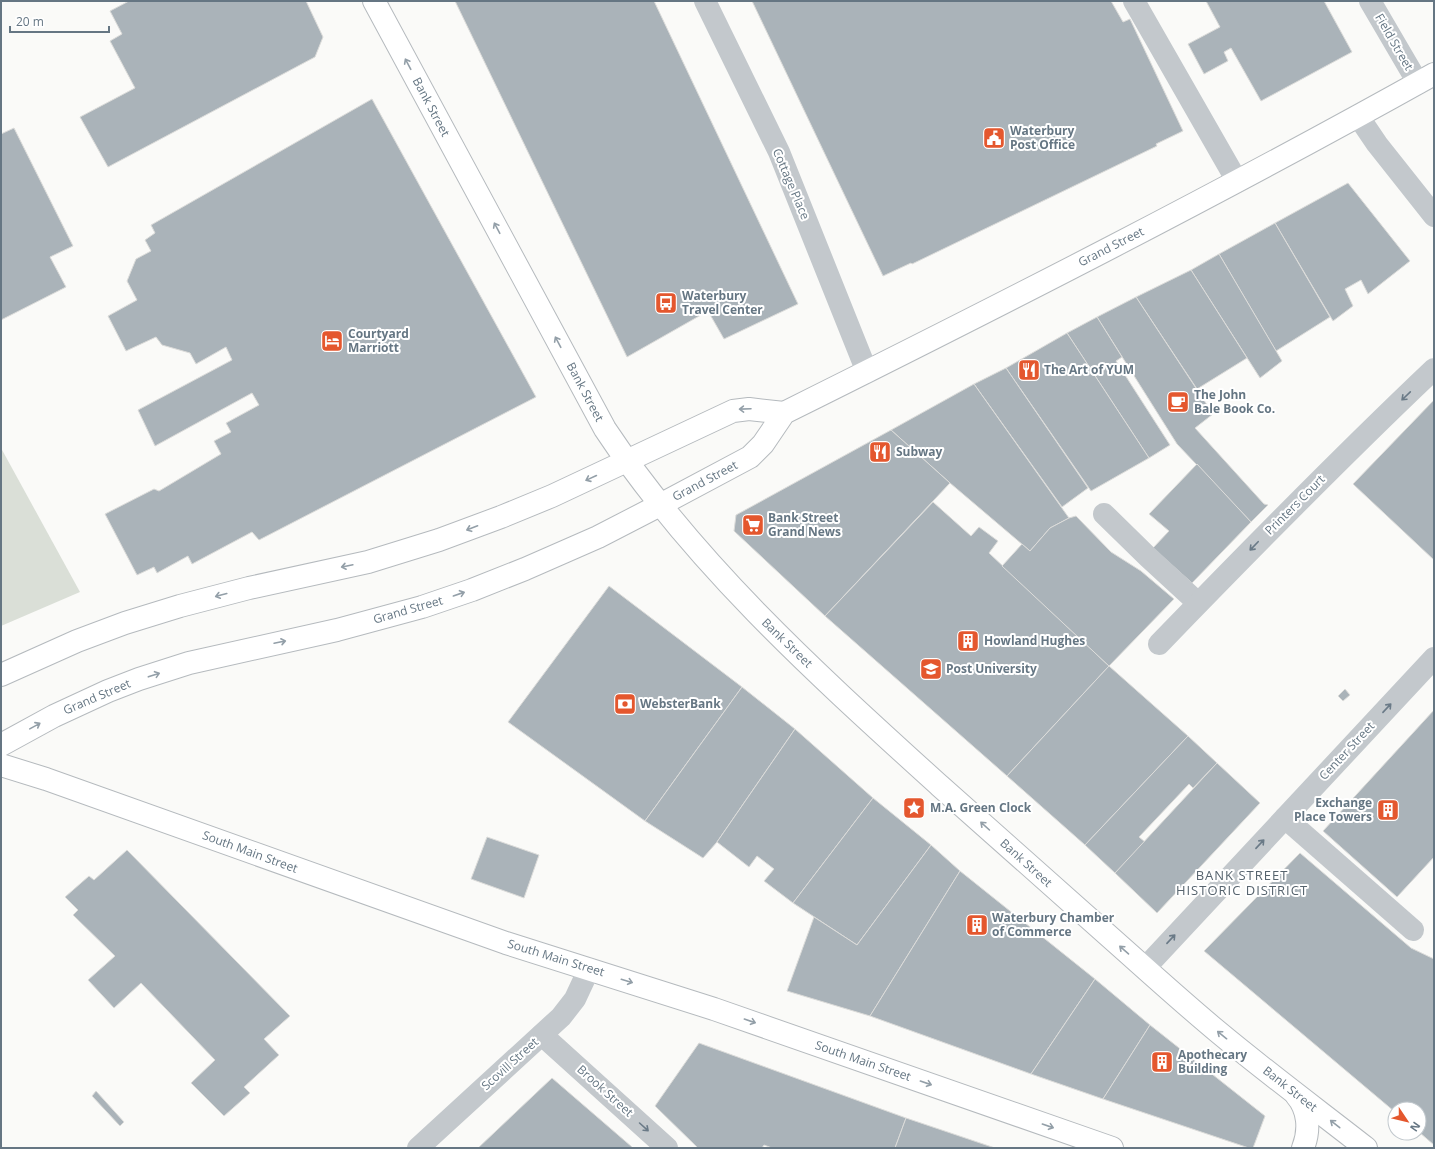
<svg xmlns="http://www.w3.org/2000/svg" width="1435" height="1149" viewBox="0 0 1435 1149" font-family="'Open Sans',sans-serif">
  <style>
    .green { fill: #dadfd7 }
    .building { fill: #aab3b9; stroke: #dcdcda }
    .lines { fill: none; stroke-linecap: round; stroke-linejoin: round }
    .major-casing { stroke: #b5babe; stroke-width: 24 }
    .minor { stroke: #c3c8cc; stroke-width: 22 }
    .major { stroke: #fff; stroke-width: 22 }
    .oneway { stroke: #939fa8 }
    .oneway2 { stroke: #6a7a87 }
    .labels { text-anchor: middle; stroke-width: 4; stroke-linejoin: round; paint-order: stroke }
    .street-label { font-size: 12px; fill: #657683; stroke: #fff }
    .poi-label { font-size: 12px; font-weight: bold; fill: #657683; stroke: #fff; text-anchor: start }
    .neighbourhood-label { font-size: 13px; letter-spacing: 1px; fill: #57646e; stroke: #fff }
  </style>
  <rect width="100%" height="100%" fill="#fafaf8"/>
  <path class="green" d="M1,448L80,592L1,626Z"/>
  <g class="building">
    <path d="M129,1H306L323,37L315,57L108,167L80,117L135,88L110,41L122,34L110,11Z"/>
    <path d="M455,1H654L798,304L724,339L708,311L627,357Z"/>
    <path d="M752,1H1111L1123,22L1130,19L1183,131L1156,144L1157,146L912,264L911,263L883,276Z"/>
    <path d="M1206,1H1324L1352,52L1261,101L1231,48L1224,52L1228,61L1204,74L1188,44L1220,27Z"/>
    <path d="M372,99L536,397L259,540L252,532L192,564L188,556L157,573L154,567L137,575L105,514L154,489L159,491L221,454L214,441L231,432L226,423L259,405L252,393L155,446L138,410L232,360L226,347L196,364L190,353L162,345L156,337L126,351L108,316L137,300L127,281L136,259L151,251L145,240L155,233L151,225Z"/>
    <path d="M14,128L73,246L50,257L66,287L1,320V134Z"/>
    <path d="M1348,183L1410,261L1368,294L1361,280L1345,289L1353,306L1333,321L1275,223Z"/>
    <path d="M1275,223L1330,317L1276,351L1219,254Z"/>
    <path d="M1219,254L1282,361L1260,378L1191,270Z"/>
    <path d="M1191,270L1247,358L1197,389L1136,297Z"/>
    <path d="M1136,297L1213,414L1195,428L1264,504L1268,505L1251,522L1177,444L1097,317Z"/>
    <path d="M1097,317L1122,357L1116,361L1170,445L1149,458L1067,333Z"/>
    <path d="M1067,333L1149,458L1091,491L1006,368Z"/>
    <path d="M1006,368L1088,488L1062,507L974,384Z"/>
    <path d="M974,384L1069,518L1050,528L1030,551L950,483L891,430Z"/>
    <path d="M1434,400V560L1353,484Z"/>
    <path d="M891,430L950,483L825,616L734,531L736,515Z"/>
    <path d="M1197,464L1251,522L1192,583L1153,548L1169,531L1149,514Z"/>
    <path d="M933,502L971,536L979,527L998,541L989,553L1109,666L1007,776L825,616Z"/>
    <path d="M1076,516L1111,552L1141,571L1174,599L1109,666L1002,566L1022,544L1030,551L1050,528L1069,518Z"/>
    <path d="M609,586L742,687L645,821L508,722Z"/>
    <path d="M1109,666L1188,736L1085,845L1007,776Z"/>
    <path d="M742,687L795,729L717,842L703,858L645,821Z"/>
    <path d="M1345,689L1350,695L1343,701L1338,696Z"/>
    <path d="M1434,710V857L1397,897L1323,831Z"/>
    <path d="M795,729L873,798L793,903L764,881L774,869L757,856L749,867L717,842Z"/>
    <path d="M1188,736L1217,763L1193,788L1189,784L1139,837L1145,842L1115,873L1085,845Z"/>
    <path d="M1217,763L1260,803L1157,913L1115,873Z"/>
    <path d="M873,798L931,845L857,945L793,903Z"/>
    <path d="M487,837L539,855L524,898L471,879Z"/>
    <path d="M931,845L960,871L870,1016L787,991L814,917L857,945Z"/>
    <path d="M127,850L290,1016L264,1039L279,1055L244,1087L250,1093L224,1116L191,1083L215,1060L141,983L114,1008L88,980L115,956L73,915L78,910L65,897L89,876L94,880Z"/>
    <path d="M1300,853L1411,948L1434,959V1145L1419,1132V1109H1395V1112L1204,951Z"/>
    <path d="M960,871L1095,979L1031,1074L870,1016Z"/>
    <path d="M1095,979L1150,1025L1103,1099L1031,1074Z"/>
    <path d="M1150,1025L1265,1116L1253,1148H1249L1103,1099Z"/>
    <path d="M699,1043L906,1118L895,1148H772L764,1145L762,1148H698L655,1106Z"/>
    <path d="M552,1078L632,1147L631,1148H478Z"/>
    <path d="M96,1091L124,1122L120,1126L92,1096Z"/>
    <path d="M906,1118L995,1148H895Z"/>
  </g>
  <g class="lines">
    <g class="major-casing">
      <g id="major">
        <path d="M374,1L605,429C696,566 819,676 940,786C1003,842 1066,898 1129,954C1158,980 1187,1006 1217,1031C1265,1071 1316,1109 1366,1148"/>
        <path d="M1,675L77,641L125,623L180,606L249,588L368,562L439,540L501,517L552,496L733,411L749,409L784,413"/>
        <path d="M1,745L54,716L108,691L139,679L189,663L337,630L422,607L472,590L525,569L598,537L660,505L750,457L763,444L784,413C1003,304 1221,193 1434,74"/>
        <path d="M1,765L46,779L506,943L714,1009L1112,1148"/>
        <path d="M1296,1095C1309,1110 1310,1130 1303,1148"/>
      </g>
    </g>
    <g class="minor">
      <path d="M705,1L779,152L867,372"/>
      <path d="M1134,1L1237,181"/>
      <path d="M1370,1L1418,83"/>
      <path d="M1358,116L1377,144L1434,216"/>
      <path d="M1104,514L1148,557L1198,603"/>
      <path d="M1159,644C1249,551 1340,458 1434,369"/>
      <path d="M1285,818L1413,930"/>
      <path d="M1145,968L1434,658"/>
      <path d="M542,1035L667,1148"/>
      <path d="M418,1148L561,1017L575,999L589,969"/>
    </g>
    <use href="#major" class="major"/>
  </g>
  <defs><path id="oneway-shaft" d="M-6 0H5M1.5-3L5.5 0L1.5 3" fill="none" stroke-width="1.6" stroke-linecap="round" stroke-linejoin="round"/></defs>
  <g class="oneway">
    <use href="#oneway-shaft" transform="translate(408 64) rotate(-118)"/>
    <use href="#oneway-shaft" transform="translate(497 228) rotate(-118)"/>
    <use href="#oneway-shaft" transform="translate(558 342) rotate(-118)"/>
    <use href="#oneway-shaft" transform="translate(745 409) rotate(178)"/>
    <use href="#oneway-shaft" transform="translate(591 478) rotate(155)"/>
    <use href="#oneway-shaft" transform="translate(472 528) rotate(159)"/>
    <use href="#oneway-shaft" transform="translate(347 566) rotate(168)"/>
    <use href="#oneway-shaft" transform="translate(459 594) rotate(-19)"/>
    <use href="#oneway-shaft" transform="translate(221 595) rotate(165)"/>
    <use href="#oneway-shaft" transform="translate(280 642) rotate(-12)"/>
    <use href="#oneway-shaft" transform="translate(154 675) rotate(-18)"/>
    <use href="#oneway-shaft" transform="translate(35 726) rotate(-29)"/>
    <use href="#oneway-shaft" transform="translate(985 826) rotate(-138)"/>
    <use href="#oneway-shaft" transform="translate(1124 950) rotate(-139)"/>
    <use href="#oneway-shaft" transform="translate(627 981) rotate(17)"/>
    <use href="#oneway-shaft" transform="translate(750 1021) rotate(19)"/>
    <use href="#oneway-shaft" transform="translate(1222 1035) rotate(-141)"/>
    <use href="#oneway-shaft" transform="translate(926 1083) rotate(19)"/>
    <use href="#oneway-shaft" transform="translate(1335 1124) rotate(-142)"/>
    <use href="#oneway-shaft" transform="translate(1048 1126) rotate(19)"/>
  </g>
  <g class="oneway2">
    <use href="#oneway-shaft" transform="translate(1406 396) rotate(136)"/>
    <use href="#oneway-shaft" transform="translate(1254 546) rotate(134)"/>
    <use href="#oneway-shaft" transform="translate(1387 708) rotate(-47)"/>
    <use href="#oneway-shaft" transform="translate(1260 844) rotate(-47)"/>
    <use href="#oneway-shaft" transform="translate(1171 939) rotate(-47)"/>
    <use href="#oneway-shaft" transform="translate(644 1127) rotate(42)"/>
  </g>
  <defs>
    <g id="civic-square" transform="scale(1.15)"><rect x="-9" y="-9" width="18" height="18" rx="4" fill="#e4572e" stroke="#fff"/><path d="M-.6-6.5H3V-4.5H.6V-3L4-1V1h2V6H-6V1h2V-1L-.6-3ZM-1.2 2.5V6h2.4V2.5Z" fill="#fff"/></g>
    <g id="bus-square" transform="scale(1.15)"><rect x="-9" y="-9" width="18" height="18" rx="4" fill="#e4572e" stroke="#fff"/><path d="M-5-6H5V4H4V6H2V4H-2V6H-4V4H-5ZM-3.5-4V0h7V-4ZM-3.5 1.2v1.5H-2V1.2ZM2 1.2v1.5H3.5V1.2Z" fill="#fff"/></g>
    <g id="hotel-square" transform="scale(1.15)"><rect x="-9" y="-9" width="18" height="18" rx="4" fill="#e4572e" stroke="#fff"/><path d="M-6-4.5h1.5V1H6V5H4.5V3h-9V5H-6ZM-4 0a1.8 1.8 0 1 1 3.6 0ZM.5 0V-2.5h3Q6-2.5 6 0Z" fill="#fff"/></g>
    <g id="restaurant-square" transform="scale(1.15)"><rect x="-9" y="-9" width="18" height="18" rx="4" fill="#e4572e" stroke="#fff"/><path d="M-5-6h1v4h1v-4h1v4h1v-4h1v5L-1.5 .5V6h-2V.5L-5-1ZM5-6V6H3V1.5H1.5Q1.5-4 5-6Z" fill="#fff"/></g>
    <g id="cafe-square" transform="scale(1.15)"><rect x="-9" y="-9" width="18" height="18" rx="4" fill="#e4572e" stroke="#fff"/><path d="M-5.5-4.5H6V0H3Q3 3.5 0 3.5H-2.5Q-5.5 3.5-5.5 0ZM3-3.2v2h1.7v-2ZM-6 4.5H4V6H-6Z" fill="#fff"/></g>
    <g id="supermarket-square" transform="scale(1.15)"><rect x="-9" y="-9" width="18" height="18" rx="4" fill="#e4572e" stroke="#fff"/><path d="M-6-5.5h2.5l.6 2H6L4.5 2H-2.5L-4.4-4H-6ZM-1.5 3.2a1.3 1.3 0 1 0 .1 0ZM3 3.2a1.3 1.3 0 1 0 .1 0Z" fill="#fff"/></g>
    <g id="building-square" transform="scale(1.15)"><rect x="-9" y="-9" width="18" height="18" rx="4" fill="#e4572e" stroke="#fff"/><path d="M-4-6H4V6H1V3H-1V6H-4ZM-2.5-4.3h1.7v1.8h-1.7ZM.8-4.3h1.7v1.8H.8ZM-2.5-1h1.7V.8h-1.7ZM.8-1h1.7V.8H.8Z" fill="#fff"/></g>
    <g id="university-square" transform="scale(1.15)"><rect x="-9" y="-9" width="18" height="18" rx="4" fill="#e4572e" stroke="#fff"/><path d="M0-5L7-2L0 1L-7-2ZM-4 1L0 2.5L4 1V4Q0 6-4 4Z" fill="#fff"/></g>
    <g id="bank-square" transform="scale(1.15)"><rect x="-9" y="-9" width="18" height="18" rx="4" fill="#e4572e" stroke="#fff"/><path d="M-6-4H6V4H-6ZM0-2.3a2.3 2.3 0 1 0 0 4.6a2.3 2.3 0 1 0 0-4.6Z" fill="#fff"/></g>
    <g id="sight-square" transform="scale(1.15)"><rect x="-9" y="-9" width="18" height="18" rx="4" fill="#e4572e" stroke="#fff"/><path d="M0-6L1.8-2.2L6-1.7L2.9 1.2L3.7 5.4L0 3.3L-3.7 5.4L-2.9 1.2L-6-1.7L-1.8-2.2Z" fill="#fff"/></g>
  </defs>
  <g fill-rule="evenodd">
    <use href="#civic-square" x="994" y="138"/>
    <use href="#bus-square" x="666" y="303"/>
    <use href="#hotel-square" x="332" y="341"/>
    <use href="#restaurant-square" x="1029" y="370"/>
    <use href="#cafe-square" x="1178" y="402"/>
    <use href="#restaurant-square" x="880" y="452"/>
    <use href="#supermarket-square" x="753" y="525"/>
    <use href="#building-square" x="968" y="641"/>
    <use href="#university-square" x="931" y="669"/>
    <use href="#bank-square" x="625" y="704"/>
    <use href="#sight-square" x="914" y="808"/>
    <use href="#building-square" x="1388" y="810"/>
    <use href="#building-square" x="977" y="925"/>
    <use href="#building-square" x="1162" y="1062"/>
  </g>
  <g class="labels">
    <g class="street-label">
      <text transform="translate(1394 42) rotate(60)" y="4">Field Street</text>
      <text transform="translate(431 107) rotate(62)" y="4">Bank Street</text>
      <text transform="translate(791 184) rotate(67)" y="4">Cottage Place</text>
      <text transform="translate(1111 247) rotate(-27)" y="4">Grand Street</text>
      <text transform="translate(585 392) rotate(62)" y="4">Bank Street</text>
      <text transform="translate(705 481) rotate(-28)" y="4">Grand Street</text>
      <text transform="translate(1295 505) rotate(-45)" y="4">Printers Court</text>
      <text transform="translate(408 610) rotate(-16)" y="4">Grand Street</text>
      <text transform="translate(787 643) rotate(44)" y="4">Bank Street</text>
      <text transform="translate(97 697) rotate(-23)" y="4">Grand Street</text>
      <text transform="translate(1347 751) rotate(-47)" y="4">Center Street</text>
      <text transform="translate(250 852) rotate(20)" y="4">South Main Street</text>
      <text transform="translate(1026 863) rotate(42)" y="4">Bank Street</text>
      <text transform="translate(556 958) rotate(17)" y="4">South Main Street</text>
      <text transform="translate(863 1061) rotate(19)" y="4">South Main Street</text>
      <text transform="translate(510 1064) rotate(-42)" y="4">Scovill Street</text>
      <text transform="translate(1290 1089) rotate(38)" y="4">Bank Street</text>
      <text transform="translate(605 1091) rotate(42)" y="4">Brook Street</text>
    </g>
    <g class="poi-label">
      <text x="1010" y="135">Waterbury<tspan x="1010" dy="14">Post Office</tspan></text>
      <text x="682" y="300">Waterbury<tspan x="682" dy="14">Travel Center</tspan></text>
      <text x="348" y="338">Courtyard<tspan x="348" dy="14">Marriott</tspan></text>
      <text x="1044" y="374">The Art of YUM</text>
      <text x="1194" y="399">The John<tspan x="1194" dy="14">Bale Book Co.</tspan></text>
      <text x="896" y="456">Subway</text>
      <text x="768" y="522">Bank Street<tspan x="768" dy="14">Grand News</tspan></text>
      <text x="984" y="645">Howland Hughes</text>
      <text x="946" y="673">Post University</text>
      <text x="640" y="708">WebsterBank</text>
      <text x="1372" y="807" text-anchor="end">Exchange<tspan x="1372" dy="14">Place Towers</tspan></text>
      <text x="930" y="812">M.A. Green Clock</text>
      <text x="992" y="922">Waterbury Chamber<tspan x="992" dy="14">of Commerce</tspan></text>
      <text x="1178" y="1059">Apothecary<tspan x="1178" dy="14">Building</tspan></text>
    </g>
    <g class="neighbourhood-label">
      <text x="1242" y="880">BANK STREET<tspan x="1242" dy="15">HISTORIC DISTRICT</tspan></text>
    </g>
  </g>
  <rect width="1435" height="1149" fill="none" stroke="#657683" stroke-width="4"/>
  <g transform="translate(1407 1121) rotate(125)"><circle r="19" fill="#ffffff" stroke="#c1c8cd"/>
  <path d="M0-3L7 15L0 10L-7 15Z" fill="#e4572e"/>
  <text y="-6" font-size="11" font-weight="bold" text-anchor="middle" fill="#657683">N</text>
  </g>
  <path d="M10 26v6h99v-6" fill="none" stroke="#657683" stroke-width="2"/>
  <text x="16" y="26" font-size="12" fill="#657683" stroke="#ffffff" stroke-width="3" paint-order="stroke">20 m</text>
</svg>
